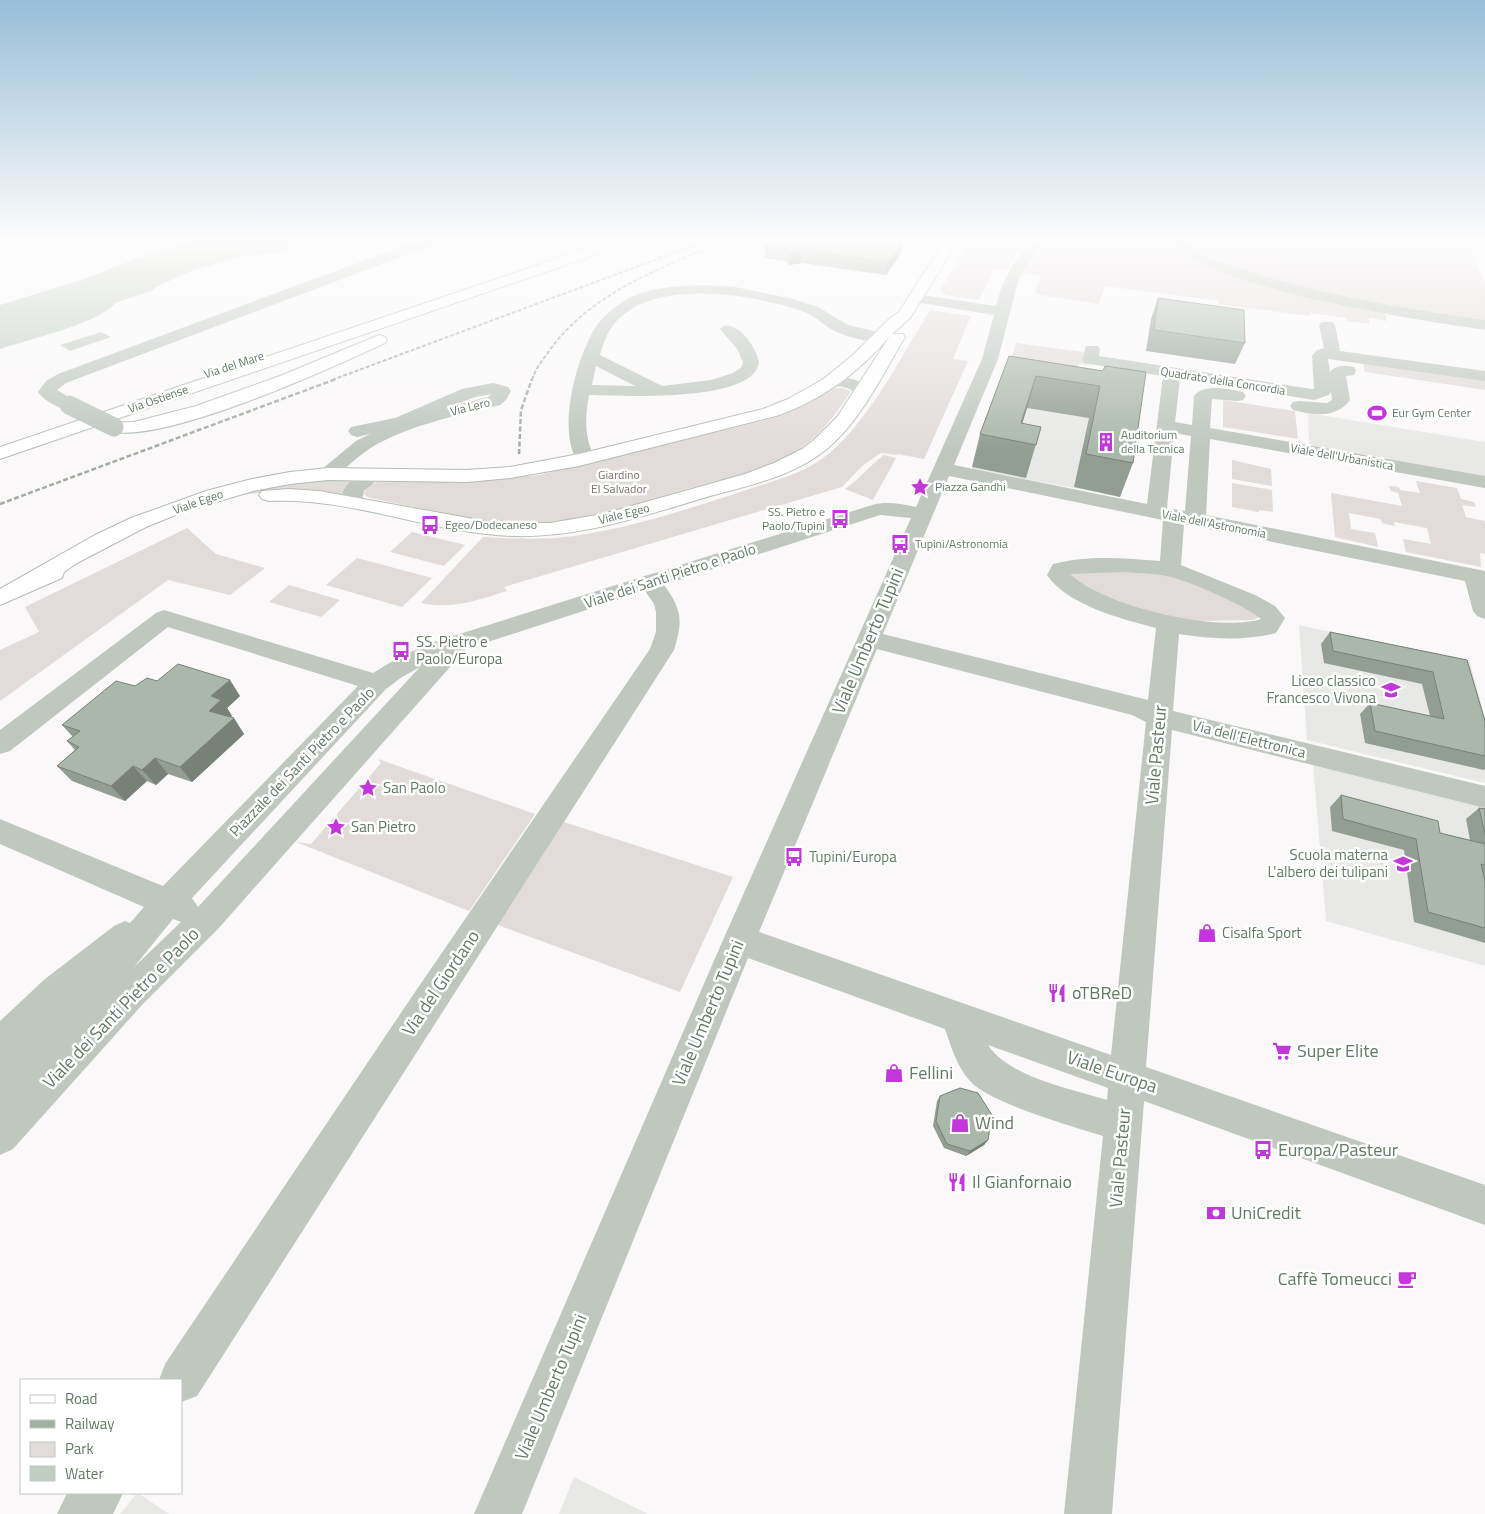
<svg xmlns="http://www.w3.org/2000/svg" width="1485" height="1514" viewBox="0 0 1485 1514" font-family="'Titillium Web',sans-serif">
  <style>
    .built { fill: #e8e9e7 }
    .green { fill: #e1dbd9 }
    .water { fill: #c1cdc0 }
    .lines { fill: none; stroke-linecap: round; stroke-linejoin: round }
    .major-casing { stroke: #b3bcb3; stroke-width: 2 }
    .minor { fill: #bfc7bf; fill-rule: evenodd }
    .major { fill: #fff; fill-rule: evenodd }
    .rail-far1 { stroke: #a1aea2; stroke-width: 2; stroke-dasharray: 4 2; stroke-linecap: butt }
    .rail { stroke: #a1aea2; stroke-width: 2.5; stroke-dasharray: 5 2.5; stroke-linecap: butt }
    .minor-bridge { stroke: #bfc7bf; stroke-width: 19 }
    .wall { fill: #929e93 }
    .shaded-wall { fill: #778178 }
    .building { fill: #aab8ab; stroke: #778178 }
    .labels { text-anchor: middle; stroke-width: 5; stroke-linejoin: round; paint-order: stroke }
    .far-street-label { font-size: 12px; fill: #617b63; stroke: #fff }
    .far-poi-label { font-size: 12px; fill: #617b63; stroke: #fff; text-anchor: start }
    .far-park-label { font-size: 12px; fill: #7f7269; stroke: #fff }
    .street-label { font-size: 15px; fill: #617b63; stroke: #fff }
    .poi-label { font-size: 15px; fill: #617b63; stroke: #fff; text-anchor: start }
    .near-street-label { font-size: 18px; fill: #617b63; stroke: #fff }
    .near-poi-label { font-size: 18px; fill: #617b63; stroke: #fff; text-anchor: start }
  </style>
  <rect width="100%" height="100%" fill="#faf8f9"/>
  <g class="built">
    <path d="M1005,378L1137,386L1120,497L1103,494L1104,486L1097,485L1095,492L972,469Z"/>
    <path d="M1308,413L1485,442V476L1309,446Z"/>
    <path d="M1299,625L1470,662L1485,718V783L1307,740Z"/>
    <path d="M1313,764L1485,807V966L1326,921Z"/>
    <path d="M574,1477L648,1514H559Z"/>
    <path d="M137,1493H138L169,1514H120Z"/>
  </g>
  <g class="green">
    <path d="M970,239H1033L1017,253L1006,271L994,270L979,300L945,295L940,291Z"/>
    <path d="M1054,239H1166L1187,256L1224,272L1321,301L1385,314L1387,321L1369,318V324L1347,321L1346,318L1310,313V316L1219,304V301L1105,286L1099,304L1035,294L1040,276L1023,273L1033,257Z"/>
    <path d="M1186,239H1485V249L1468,247L1485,282V321C1405,310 1326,297 1250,272C1227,264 1203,258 1186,239Z"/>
    <path d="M930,310L971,316L953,359L968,361L924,459L898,454L897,455L881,453L863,465L842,487L504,587L507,591C478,600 451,610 421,603L483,537C514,539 544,540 575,536C641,526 707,503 771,482C789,476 807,470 823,458C865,428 902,355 930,310Z"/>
    <path d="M1016,343L1084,352L1082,362L1089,364V365L1079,364L1076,376L1005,378Z"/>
    <path d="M1362,360L1485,379V390L1365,372Z"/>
    <path d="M833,388H844L851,392C836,413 822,434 801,448C770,470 730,477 694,487C640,502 582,524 524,523C473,522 421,508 371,498L366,496L364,493L369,485L377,482H459L539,475L763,420L786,413Z"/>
    <path d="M1223,400L1295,411L1298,439L1223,427Z"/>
    <path d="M884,455L896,458L873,500L845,489C860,479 870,465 884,455Z"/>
    <path d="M1232,460L1271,469L1272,486L1232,479Z"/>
    <path d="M355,478L341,495C299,489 264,490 221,499L276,484Z"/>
    <path d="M1416,481L1457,488L1461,499L1474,502L1476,507L1462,505L1466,517L1485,521V554L1480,553L1481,567L1406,552L1403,539L1431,544L1427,528L1394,522L1395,526L1382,523L1381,519L1349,513L1351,529L1375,533L1378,547L1335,537L1331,493L1402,506L1398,493L1391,491L1389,486L1399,487L1400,490L1420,493Z"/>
    <path d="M1232,483L1272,490L1273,512L1259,510V512L1232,507Z"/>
    <path d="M187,528L216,554L265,568L230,595L168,580L0,701V650L39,632L25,607Z"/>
    <path d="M412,532L465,545L444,566L390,552Z"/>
    <path d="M357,558L432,578L402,607L326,585Z"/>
    <path d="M1108,569L1171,575L1191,581L1262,616L1253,620L1200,621L1168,619L1089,591L1070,575L1076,571Z"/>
    <path d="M289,585L340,600L321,617L269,602Z"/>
    <path d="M378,759L535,814L469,911L296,842L311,844L381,763Z"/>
    <path d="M564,822L733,877L680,992L498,925Z"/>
  </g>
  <g class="water">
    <path d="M199,239H316L301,241L278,253L241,256L191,271L156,287L151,291L115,303C104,322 23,341 0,349V305L78,281L136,259Z"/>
    <path d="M101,332L111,337L70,351L60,345Z"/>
  </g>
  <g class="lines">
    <g class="major-casing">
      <g id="major">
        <path d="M615,239H634L633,242L0,459V447Z"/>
        <path d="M946,239H959L910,318L892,334H903L905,337C882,375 862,419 828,448C795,476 750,485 710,496C640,517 569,542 496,535C420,529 346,497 269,501L262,499L259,495L262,491L289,489L319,491L496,523H550L603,514L745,474L774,463L802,449L814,440L837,417L890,336C859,372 821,401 776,416L579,466L510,478L467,482L328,480L290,484L253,491L183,512L146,527L77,563L64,572L62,578L0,605V589L95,535L131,518L206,491L252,479L290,472L328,468L467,470L510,467L579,454L763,409L788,399L822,380L853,355L889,319L899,312Z"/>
        <path d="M379,335L385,337L387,340L385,343C329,369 163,445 108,431L105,427L108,423L134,422L196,406L280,376Z"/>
      </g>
    </g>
    <g class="minor">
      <path d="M422,239H441L440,242L66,383L57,390L75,401L78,405L75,409C64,412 45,402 38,392L46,381L58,374Z"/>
      <path d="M1036,239H1050L1034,254L1019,278L998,359L954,465L1147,504L1163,376L1084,363L1082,360L1086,346H1098L1100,349L1099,356L1312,389H1314L1312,356L1317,350L1324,348L1319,325L1322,322H1332L1335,325L1340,351L1485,371V381L1328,359L1330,372C1336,365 1345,365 1354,367L1356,371L1354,375L1346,376L1350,400C1336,419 1313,415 1293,410L1290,406L1293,402L1299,401L1327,403L1332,400L1331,392L1329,395L1314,400L1180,379L1175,422L1192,425L1194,396C1203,383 1230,389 1243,392L1246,396L1243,400L1237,401L1212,399L1210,428L1485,476V488L1210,439L1206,515L1485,571V619L1477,616L1473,611L1465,581L1184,524L1181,565L1255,595L1275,606L1285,618L1276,633C1246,641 1210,639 1179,634L1173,711L1485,786V808L1172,730L1146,1067L1485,1185V1225L1144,1101L1112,1514H1064L1103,1136C1072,1126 989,1103 970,1081C957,1067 951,1046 945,1029L748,958L522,1514H474L723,940L911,518L880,515L664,585C682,609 683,621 674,650L197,1396L181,1402V1380H159L165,1364L413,995L650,649L656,632V612L654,604L645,591L466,649L218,929L142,1005L13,1149L0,1155V1021L45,979L114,926L125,921L130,923L144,907L0,844V819L163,886L358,686L168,627L10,751L0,754V730L156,613L164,610L373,673L401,656L437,641L872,505C886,501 902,504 916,507L982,359L994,315L915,302L910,301L908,298L910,295L915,294L996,306C1003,279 1014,257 1036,239ZM1174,433L1191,436L1185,511L1167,508ZM949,476L1163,520L1160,561C1124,558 1088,555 1053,564L1047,575C1067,605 1122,619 1156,628L1148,700L883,634ZM1123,572C1137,573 1152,573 1166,576C1183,578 1249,607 1261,619C1217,633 1103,606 1070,574ZM877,649L1132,715L1146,722L1111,1055L759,932ZM420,667L198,907L192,898L386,689L402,677ZM173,919L181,922L134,967ZM988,1045L1108,1088L1107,1100C1071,1089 1009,1077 988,1045Z"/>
      <path d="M1170,239H1183C1202,260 1233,266 1258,274C1332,297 1408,309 1485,320V330C1420,320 1206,290 1170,239Z"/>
      <path d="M707,285L735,287L793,299L818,307L848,325L887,334L889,337L887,340C871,344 845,337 831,329C821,323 814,315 802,311C751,294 653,277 614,324C607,333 603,344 600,355L662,386L711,380L733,373L741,368L743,363L738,350L720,329L723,326C739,322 757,348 759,363C758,366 757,370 754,373C730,401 625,396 589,395C585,417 584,438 595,458L592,462L585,464L578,462C556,430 577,355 597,325C605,315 615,306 626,300C650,286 680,286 707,285ZM596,366L635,386L592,385Z"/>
      <path d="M828,377C845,377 861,377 871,392L868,396C854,399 857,392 847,388C839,385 830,388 822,386L820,382L822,378Z"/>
      <path d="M493,383L508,387L511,391L506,400L500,405C459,415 405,426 369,449C356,458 345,469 333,478L326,480L319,478L316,474L356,441L370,434L357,437L351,435L348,431L351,427L395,418L462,389ZM492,394L488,397L452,406L475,397Z"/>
      <path d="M374,468L381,470L384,474L364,491L362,502L359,506L352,508L345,506C333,489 360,472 374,468Z"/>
      <path d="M67,1493H123L113,1514H57Z"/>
    </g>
    <use href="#major" class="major"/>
    <g class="rail-far1">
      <path d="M332,380L711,239"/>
      <path d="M532,380C535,370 541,362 547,354C588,293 666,265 732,239"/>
    </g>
    <g class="rail">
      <path d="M519,454L521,410L532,379"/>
      <path d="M0,504L336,379"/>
    </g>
    <path class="minor-bridge" d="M69,405L114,427"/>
  </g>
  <g class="wall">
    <path d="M765,245L901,253L886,275L801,263L790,265L785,261L765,258Z"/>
    <path d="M1158,298L1245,343L1235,364L1146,351L1151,319Z"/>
    <path d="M1009,356L1103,371L1105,366L1133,463L1120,497L1074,487L1089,418L1027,408L1022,423L1041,427L1026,478L972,467L980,434Z"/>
    <path d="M1330,632L1467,660L1485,721V769L1484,770L1365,743L1360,714L1370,703L1430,716L1422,684L1324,663L1321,644Z"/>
    <path d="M157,681L240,696L227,708L232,716L230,717L244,734L192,782L168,774L156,785L147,781L125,801L72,781L57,766L75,750L67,741L73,737L62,725L135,686Z"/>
    <path d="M1341,795L1440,833L1470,840L1466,819L1479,808L1485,809V943L1414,922L1404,850L1332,831L1330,807Z"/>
    <path d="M940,1096L988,1140L984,1145L966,1156L944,1148L933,1126L937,1101Z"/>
  </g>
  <g class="shaded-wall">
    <path d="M903,241L901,253L886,275L888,262Z"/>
    <path d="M801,250V263L790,265L791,252Z"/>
    <path d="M1036,376L1027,408L1017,441L1021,423Z"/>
    <path d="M230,680L240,696L227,708L232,716L220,727L209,711L211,696Z"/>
    <path d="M234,718L244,734L192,782L180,767Z"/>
    <path d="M155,758L168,774L156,785L142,770Z"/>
    <path d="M133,766L147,781L125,801L111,786Z"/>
    <path d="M988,1140L984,1145L966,1156L970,1151Z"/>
  </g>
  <g class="building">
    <path d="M771,239H893L903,241L888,262L801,250L791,252L786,248L765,245Z"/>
    <path d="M1158,298L1244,310L1245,343L1154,330Z"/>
    <path d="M1009,356L1103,371L1105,366L1146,372L1133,463L1086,454L1100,386L1036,376L1021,423L1041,427L1036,445L980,434Z"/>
    <path d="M1330,632L1467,660L1485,721V756L1375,731L1370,703L1444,719L1433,672L1333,651Z"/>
    <path d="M178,664L230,680L211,696L221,700L209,711L234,718L180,767L155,758L142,770L133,766L111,786L57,766L79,747L67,741L80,731L62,725L116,681L135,686L147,678L157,681Z"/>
    <path d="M1341,795L1438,821L1440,833L1485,844V865L1481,864L1485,881V928L1428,912L1416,839L1343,819Z"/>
    <path d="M1479,808L1485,809V835Z"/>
    <path d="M960,1088L978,1093L992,1115L988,1140L970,1151L947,1144L936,1121L940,1096Z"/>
  </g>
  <linearGradient id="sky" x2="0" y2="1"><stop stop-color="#98bed8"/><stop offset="0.53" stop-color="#fdfcfc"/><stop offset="1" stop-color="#fdfcfc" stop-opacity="0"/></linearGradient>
  <rect width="1485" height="451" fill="url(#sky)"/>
  <defs>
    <g id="stadium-bare" transform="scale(1.5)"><path d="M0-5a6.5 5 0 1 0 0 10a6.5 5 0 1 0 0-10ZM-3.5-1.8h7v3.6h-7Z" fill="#c336db" stroke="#fff" stroke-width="2.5" paint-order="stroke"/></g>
    <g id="building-bare" transform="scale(1.5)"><path d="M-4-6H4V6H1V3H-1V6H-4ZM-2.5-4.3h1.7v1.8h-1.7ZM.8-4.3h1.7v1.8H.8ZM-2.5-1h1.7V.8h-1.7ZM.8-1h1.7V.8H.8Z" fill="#c336db" stroke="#fff" stroke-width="2.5" paint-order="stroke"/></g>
    <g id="sight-bare" transform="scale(1.5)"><path d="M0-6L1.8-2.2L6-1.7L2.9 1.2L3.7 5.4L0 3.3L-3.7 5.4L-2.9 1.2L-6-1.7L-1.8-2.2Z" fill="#c336db" stroke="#fff" stroke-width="2.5" paint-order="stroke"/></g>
    <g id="bus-bare" transform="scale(1.5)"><path d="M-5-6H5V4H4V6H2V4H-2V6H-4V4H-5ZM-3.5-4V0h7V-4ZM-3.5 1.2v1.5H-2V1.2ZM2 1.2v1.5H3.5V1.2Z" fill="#c336db" stroke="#fff" stroke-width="2.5" paint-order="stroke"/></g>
    <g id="school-bare" transform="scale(1.5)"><path d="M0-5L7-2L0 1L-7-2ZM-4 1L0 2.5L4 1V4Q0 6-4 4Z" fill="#c336db" stroke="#fff" stroke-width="2.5" paint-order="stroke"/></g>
    <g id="shop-bare" transform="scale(1.5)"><path d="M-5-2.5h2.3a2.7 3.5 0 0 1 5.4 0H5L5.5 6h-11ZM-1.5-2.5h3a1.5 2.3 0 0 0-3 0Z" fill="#c336db" stroke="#fff" stroke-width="2.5" paint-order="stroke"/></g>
    <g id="restaurant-bare" transform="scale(1.5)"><path d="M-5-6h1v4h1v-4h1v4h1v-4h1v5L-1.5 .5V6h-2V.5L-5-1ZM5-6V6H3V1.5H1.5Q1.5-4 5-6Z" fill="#c336db" stroke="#fff" stroke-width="2.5" paint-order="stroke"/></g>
    <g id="supermarket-bare" transform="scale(1.5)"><path d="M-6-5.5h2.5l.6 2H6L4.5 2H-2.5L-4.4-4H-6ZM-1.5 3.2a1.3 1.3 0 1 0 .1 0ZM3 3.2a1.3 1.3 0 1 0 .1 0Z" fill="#c336db" stroke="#fff" stroke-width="2.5" paint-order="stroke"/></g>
    <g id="bank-bare" transform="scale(1.5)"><path d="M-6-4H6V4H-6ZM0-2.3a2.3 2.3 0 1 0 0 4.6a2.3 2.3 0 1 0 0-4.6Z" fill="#c336db" stroke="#fff" stroke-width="2.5" paint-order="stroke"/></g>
    <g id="cafe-bare" transform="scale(1.5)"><path d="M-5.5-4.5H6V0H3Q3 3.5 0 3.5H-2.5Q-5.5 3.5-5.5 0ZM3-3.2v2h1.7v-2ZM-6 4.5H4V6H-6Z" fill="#c336db" stroke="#fff" stroke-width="2.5" paint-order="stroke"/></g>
  </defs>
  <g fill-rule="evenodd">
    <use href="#stadium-bare" x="1377" y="413"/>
    <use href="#building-bare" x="1106" y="442"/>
    <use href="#sight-bare" x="920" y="487"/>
    <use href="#bus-bare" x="840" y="519"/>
    <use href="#bus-bare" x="430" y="525"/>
    <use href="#bus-bare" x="900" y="544"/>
    <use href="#bus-bare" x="401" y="651"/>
    <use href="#school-bare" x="1391" y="690"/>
    <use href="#sight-bare" x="368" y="788"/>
    <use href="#sight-bare" x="336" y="827"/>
    <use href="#bus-bare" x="794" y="857"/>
    <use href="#school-bare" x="1403" y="864"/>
    <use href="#shop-bare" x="1207" y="933"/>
    <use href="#restaurant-bare" x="1057" y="993"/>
    <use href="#supermarket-bare" x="1282" y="1051"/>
    <use href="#shop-bare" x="894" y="1073"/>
    <use href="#shop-bare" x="960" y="1123"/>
    <use href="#bus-bare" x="1263" y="1150"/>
    <use href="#restaurant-bare" x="957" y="1182"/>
    <use href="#bank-bare" x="1216" y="1213"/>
    <use href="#cafe-bare" x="1407" y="1279"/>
  </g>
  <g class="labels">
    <g class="far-street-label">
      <text transform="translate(234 365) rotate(-18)" y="4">Via del Mare</text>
      <text transform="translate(1223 381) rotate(9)" y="4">Quadrato della Concordia</text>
      <text transform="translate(158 399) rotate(-19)" y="4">Via Ostiense</text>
      <text transform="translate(470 407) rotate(-14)" y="4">Via Lero</text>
      <text transform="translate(1342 457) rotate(10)" y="4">Viale dell'Urbanistica</text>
      <text transform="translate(198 502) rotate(-19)" y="4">Viale Egeo</text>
      <text transform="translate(624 514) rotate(-14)" y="4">Viale Egeo</text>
      <text transform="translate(1214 524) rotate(11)" y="4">Viale dell'Astronomia</text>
    </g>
    <g class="far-poi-label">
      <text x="1392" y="417">Eur Gym Center</text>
      <text x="1121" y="439">Auditorium<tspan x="1121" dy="14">della Tecnica</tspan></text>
      <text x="935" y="491">Piazza Gandhi</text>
      <text x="825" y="516" text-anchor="end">SS. Pietro e<tspan x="825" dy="14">Paolo/Tupini</tspan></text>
      <text x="445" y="529">Egeo/Dodecaneso</text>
      <text x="915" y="548">Tupini/Astronomia</text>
    </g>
    <g class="far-park-label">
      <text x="619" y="479">Giardino<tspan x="619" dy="14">El Salvador</tspan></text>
    </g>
    <g class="street-label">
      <text transform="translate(670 576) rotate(-18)" y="5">Viale dei Santi Pietro e Paolo</text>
      <text transform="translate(1249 739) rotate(14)" y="5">Via dell'Elettronica</text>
      <text transform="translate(302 762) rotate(-46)" y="5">Piazzale dei Santi Pietro e Paolo</text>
    </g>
    <g class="poi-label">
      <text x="416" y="647">SS. Pietro e<tspan x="416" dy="17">Paolo/Europa</tspan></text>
      <text x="1376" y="686" text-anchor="end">Liceo classico<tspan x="1376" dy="17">Francesco Vivona</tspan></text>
      <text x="383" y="793">San Paolo</text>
      <text x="351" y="832">San Pietro</text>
      <text x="1388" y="860" text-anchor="end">Scuola materna<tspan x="1388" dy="17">L'albero dei tulipani</tspan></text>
      <text x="809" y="862">Tupini/Europa</text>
      <text x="1222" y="938">Cisalfa Sport</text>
    </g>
    <g class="near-street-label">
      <text transform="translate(868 641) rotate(-67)" y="6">Viale Umberto Tupini</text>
      <text transform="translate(1156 755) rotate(-85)" y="6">Viale Pasteur</text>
      <text transform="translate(441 983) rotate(-56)" y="6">Via del Giordano</text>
      <text transform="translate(121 1008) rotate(-46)" y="6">Viale dei Santi Pietro e Paolo</text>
      <text transform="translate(708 1013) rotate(-67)" y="6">Viale Umberto Tupini</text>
      <text transform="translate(1112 1072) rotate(19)" y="6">Viale Europa</text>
      <text transform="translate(1120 1158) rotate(-85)" y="6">Viale Pasteur</text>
      <text transform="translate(551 1387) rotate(-67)" y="6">Viale Umberto Tupini</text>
    </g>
    <g class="near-poi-label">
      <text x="1072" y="999">oTBReD</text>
      <text x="1297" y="1057">Super Elite</text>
      <text x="909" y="1079">Fellini</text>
      <text x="975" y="1129">Wind</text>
      <text x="1278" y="1156">Europa/Pasteur</text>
      <text x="972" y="1188">Il Gianfornaio</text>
      <text x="1231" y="1219">UniCredit</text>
      <text x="1392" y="1285" text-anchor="end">Caffè Tomeucci</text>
    </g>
  </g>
  <rect x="20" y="1379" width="162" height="115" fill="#ffffff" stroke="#c0cac1"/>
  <rect x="30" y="1395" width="25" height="8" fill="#ffffff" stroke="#c0cac1"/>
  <text x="65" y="1404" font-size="15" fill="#617b63">Road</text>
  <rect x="30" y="1420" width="25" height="8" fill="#a1aea2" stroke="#c0cac1"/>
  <text x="65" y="1429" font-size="15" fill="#617b63">Railway</text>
  <rect x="30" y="1442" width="25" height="15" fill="#e1dbd9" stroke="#c0cac1"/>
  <text x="65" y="1454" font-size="15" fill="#617b63">Park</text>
  <rect x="30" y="1466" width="25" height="15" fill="#c1cdc0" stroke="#c0cac1"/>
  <text x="65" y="1479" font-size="15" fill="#617b63">Water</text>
</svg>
